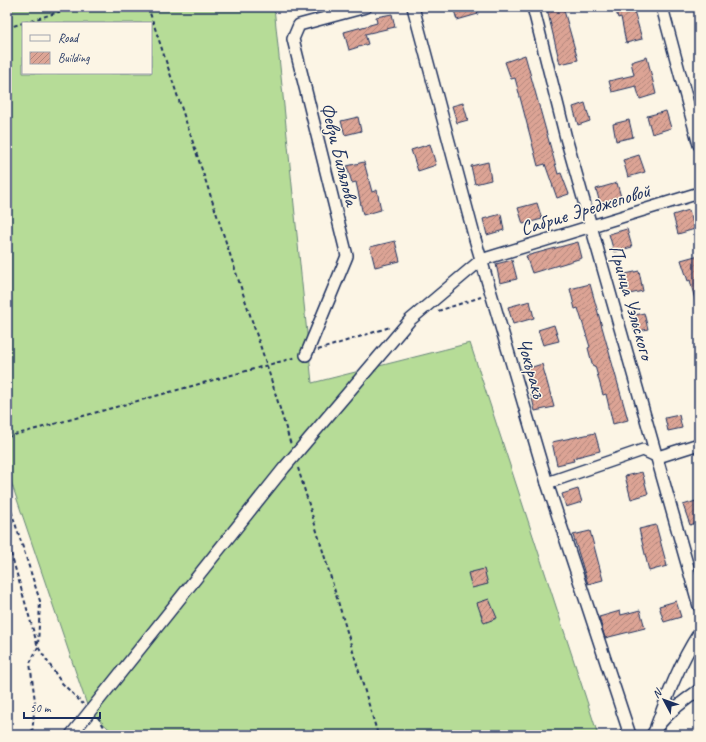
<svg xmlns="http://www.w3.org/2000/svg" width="706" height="742" viewBox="0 0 706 742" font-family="Caveat,sans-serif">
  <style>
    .grass { fill: #b6dc97; stroke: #68867a; fill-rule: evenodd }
    .building { fill: url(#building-hatch); stroke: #1b2f5e }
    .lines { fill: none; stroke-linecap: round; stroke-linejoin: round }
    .minor-casing { stroke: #1b2f5e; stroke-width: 14 }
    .path { stroke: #1b2f5e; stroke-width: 2; stroke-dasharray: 4 3; stroke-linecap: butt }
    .minor { stroke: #fcf5e5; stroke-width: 11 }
    .labels { text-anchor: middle; stroke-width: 3; stroke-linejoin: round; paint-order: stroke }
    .street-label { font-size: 20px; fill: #1b2f5e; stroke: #fcf5e5 }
  </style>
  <defs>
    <pattern id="building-hatch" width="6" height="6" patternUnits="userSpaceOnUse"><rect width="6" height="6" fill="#dca495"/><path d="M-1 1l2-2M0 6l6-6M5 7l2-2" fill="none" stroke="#b2867d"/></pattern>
  </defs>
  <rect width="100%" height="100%" fill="#fcf5e5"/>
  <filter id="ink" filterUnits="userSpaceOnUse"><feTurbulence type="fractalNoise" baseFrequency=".025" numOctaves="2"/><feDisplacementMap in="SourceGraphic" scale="8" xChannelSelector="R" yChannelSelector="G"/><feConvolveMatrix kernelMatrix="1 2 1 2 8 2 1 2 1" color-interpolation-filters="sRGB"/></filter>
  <g filter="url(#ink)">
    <path class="grass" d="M7,7H274L312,383L470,343L598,735H116L89,711L7,470ZM23,23H151V73H23Z"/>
    <g class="building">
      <path d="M453,7H476L478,14L457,20Z"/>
      <path d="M556,7H563L578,60L560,64L547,9Z"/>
      <path d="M615,7H633L642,39L626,43L621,17L618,18Z"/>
      <path d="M392,14L395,27L365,34L368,44L349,50L344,32L377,23L376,17Z"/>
      <path d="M525,55L558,174L561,173L569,194L557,198L545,164L538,166L515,78L511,79L505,62Z"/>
      <path d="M647,57L656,94L640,99L636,86L612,92L609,81L634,75L631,62Z"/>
      <path d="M463,103L468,120L457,123L452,106Z"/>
      <path d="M585,103L590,121L578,125L573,107Z"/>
      <path d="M666,111L671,128L652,134L647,116Z"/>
      <path d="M358,117L361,131L345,135L341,121Z"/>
      <path d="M629,120L633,137L616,141L613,124Z"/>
      <path d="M430,144L436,165L418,171L411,150Z"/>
      <path d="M639,155L645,172L628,177L623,160Z"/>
      <path d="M364,162L372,192L377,190L381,210L363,215L356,182L352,183L347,166Z"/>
      <path d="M488,162L491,180L475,184L471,166Z"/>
      <path d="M617,183L621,197L600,203L596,189Z"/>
      <path d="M537,203L542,219L523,224L518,208Z"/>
      <path d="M689,210L695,229L678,234L673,215Z"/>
      <path d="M501,214L504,230L487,235L483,219Z"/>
      <path d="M627,229L632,247L614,252L609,234Z"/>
      <path d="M395,241L400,261L375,267L370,247Z"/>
      <path d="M578,242L582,258L532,273L526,256Z"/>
      <path d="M699,255V304H696L690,280L688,281L681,260Z"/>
      <path d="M512,260L517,279L500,283L496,264Z"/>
      <path d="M639,271L643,291L625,295L621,275Z"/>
      <path d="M590,284L628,420L613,424L606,394L603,395L595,366L593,367L588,348L590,347L578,308L575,309L570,289Z"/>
      <path d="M530,301L534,318L513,324L508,307Z"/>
      <path d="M644,313L648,329L635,332L631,316Z"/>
      <path d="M554,325L559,341L543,345L538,330Z"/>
      <path d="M542,364L554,407L535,411L531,394L533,393L526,369Z"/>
      <path d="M679,415L682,428L668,431L665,418Z"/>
      <path d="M595,433L600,451L573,458L574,461L557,465L552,442Z"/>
      <path d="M642,472L648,494L631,499L625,476Z"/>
      <path d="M578,489L582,502L566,507L562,494Z"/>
      <path d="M699,500V522L690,525L683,505Z"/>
      <path d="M656,525L667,566L649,571L639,529Z"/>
      <path d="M590,531L603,580L588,584L573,535Z"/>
      <path d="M484,569L488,584L472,588L468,573Z"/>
      <path d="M489,599L497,618L484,623L477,603Z"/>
      <path d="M676,601L681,617L664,622L659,606Z"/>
      <path d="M640,610L645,628L605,638L599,617L620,611L621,615Z"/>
    </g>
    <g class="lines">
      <g class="minor-casing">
        <g id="minor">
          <path d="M413,7L475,239L547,483L630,735"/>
          <path d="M533,7L566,138L699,606"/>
          <path d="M662,7L699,145"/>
          <path d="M306,355L347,256L293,39L299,25L366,7"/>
          <path d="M547,483L643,450L658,457L699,444"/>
          <path d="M656,727C668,694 680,662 699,633"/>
          <path d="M71,735L284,468L410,320L481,260L699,193"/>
          <path d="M652,735C662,717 682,702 699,690"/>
        </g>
      </g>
      <g class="path">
        <path d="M148,7L267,366L291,445"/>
        <path d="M24,23L74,7"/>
        <path d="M7,28L23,23"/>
        <path d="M438,311L481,297"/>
        <path d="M318,350L390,327"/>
        <path d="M7,437L297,357"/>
        <path d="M298,468L378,735"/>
        <path d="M7,498L40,601L38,647L30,663L35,701L32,735"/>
        <path d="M7,540L38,647L61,682L83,704"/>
        <path d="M98,717L106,730L107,735"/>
      </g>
      <use href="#minor" class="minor"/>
    </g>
  </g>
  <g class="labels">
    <g class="street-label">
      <text transform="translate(340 154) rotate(76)" y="7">Февзи Билялова</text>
      <text transform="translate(585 209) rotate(-17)" y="7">Сабрие Эреджеповой</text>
      <text transform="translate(632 302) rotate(74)" y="7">Принца Уэльского</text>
      <text transform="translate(532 368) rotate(74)" y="7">Чокъракъ</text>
    </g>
  </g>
  <rect width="706" height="742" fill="none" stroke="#fcf5e5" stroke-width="24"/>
  <rect x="12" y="12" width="682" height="718" fill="none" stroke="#1b2f5e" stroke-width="1.5" filter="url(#ink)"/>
  <rect x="22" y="22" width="130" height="52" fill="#fcf5e5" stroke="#a2a6af"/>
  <rect x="30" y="35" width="20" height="6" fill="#fcf5e5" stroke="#a2a6af"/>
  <text x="58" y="42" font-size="12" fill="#1b2f5e">Road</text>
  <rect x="30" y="52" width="20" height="12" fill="url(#building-hatch)" stroke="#a2a6af"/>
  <text x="58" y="62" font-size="12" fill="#1b2f5e">Building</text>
  <g transform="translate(664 700) rotate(311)" stroke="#fcf5e5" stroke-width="3" paint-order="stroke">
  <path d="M0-3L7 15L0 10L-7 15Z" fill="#1b2f5e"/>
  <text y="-6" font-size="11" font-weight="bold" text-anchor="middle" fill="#1b2f5e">N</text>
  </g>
  <path d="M24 712v6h76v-6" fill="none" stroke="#1b2f5e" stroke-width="2"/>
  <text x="30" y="712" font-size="12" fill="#1b2f5e" stroke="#fcf5e5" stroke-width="3" paint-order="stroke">50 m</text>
</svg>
